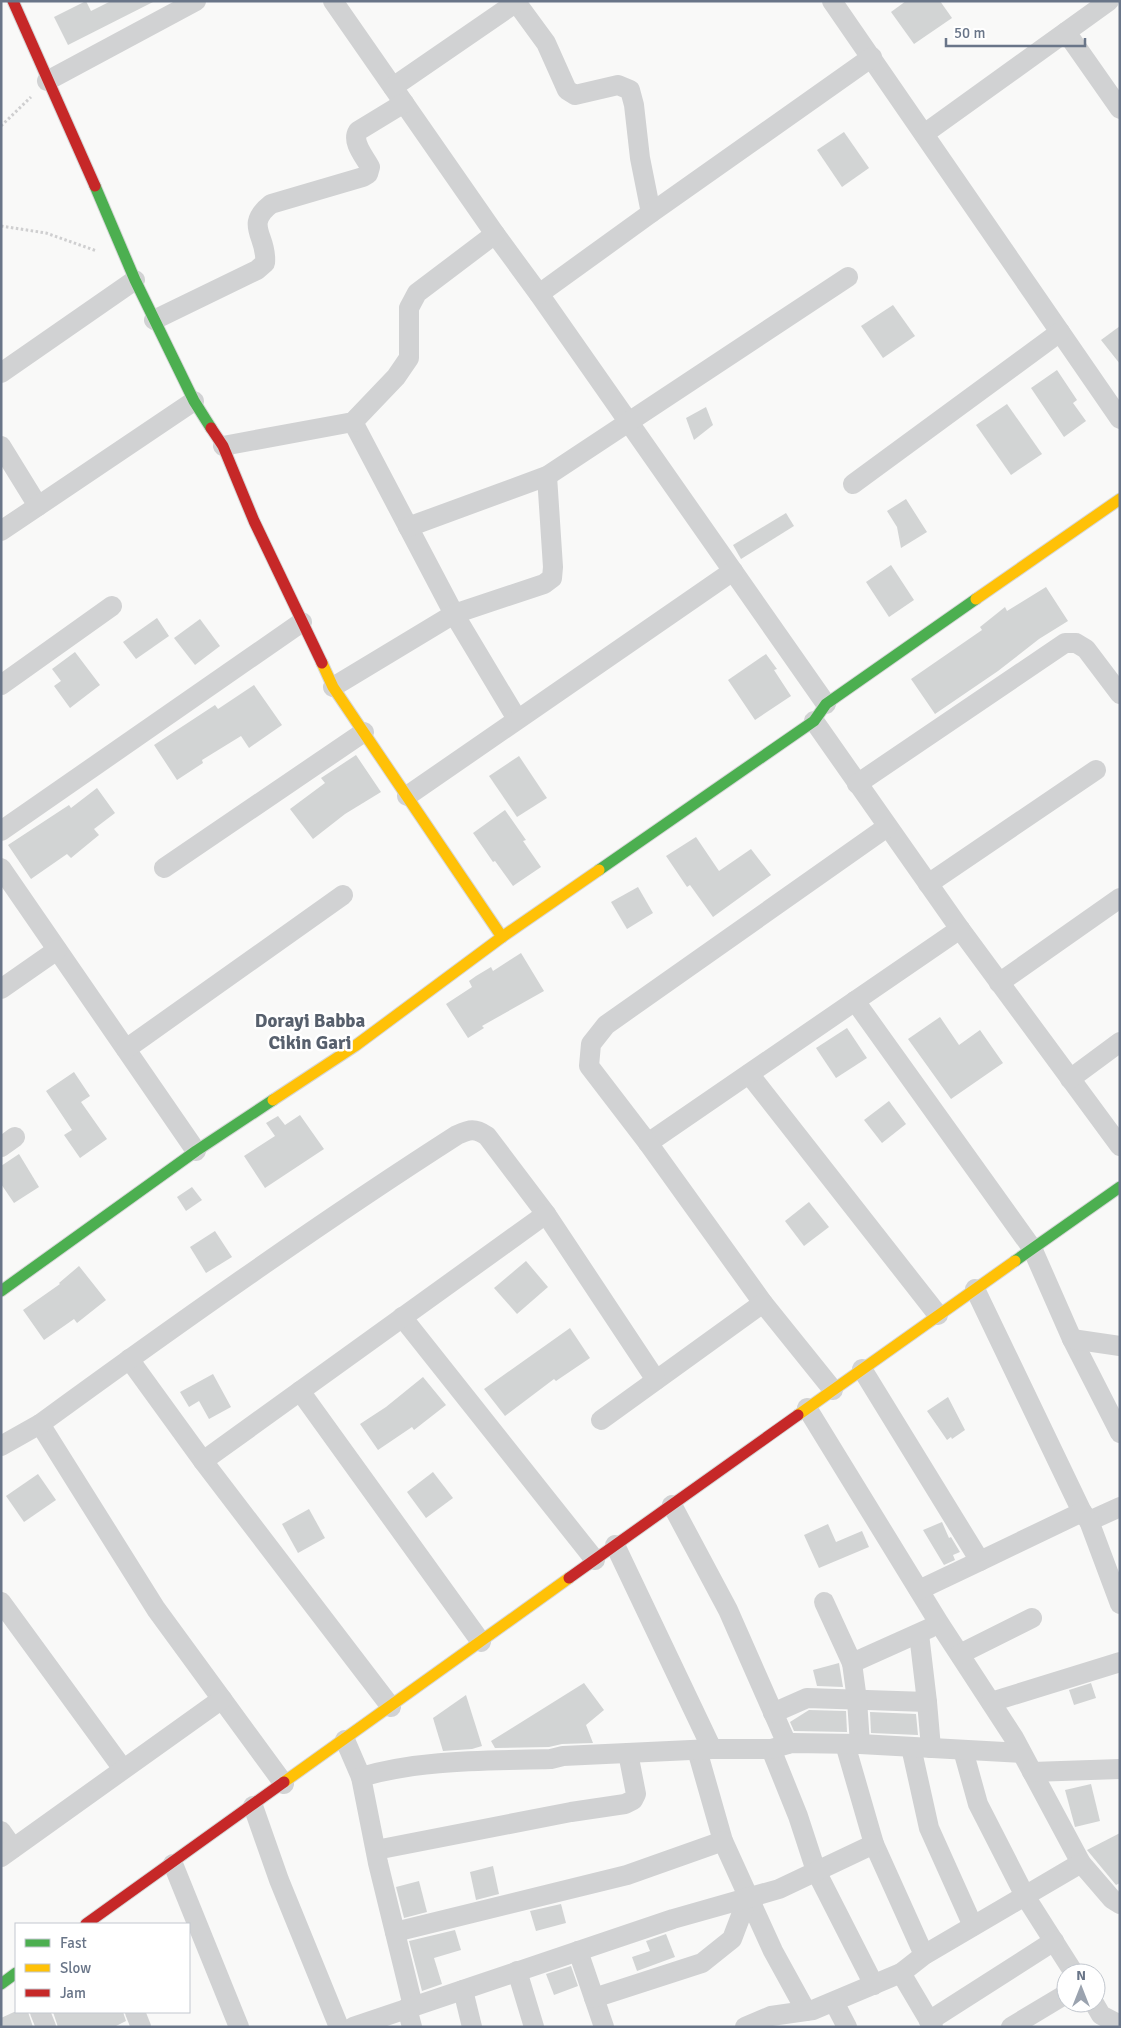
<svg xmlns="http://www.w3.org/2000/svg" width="1121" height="2028" viewBox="0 0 1121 2028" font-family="Signika,sans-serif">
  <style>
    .building { fill: #d2d4d4 }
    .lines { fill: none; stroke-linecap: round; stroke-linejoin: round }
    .fast-casing { stroke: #d6d7d8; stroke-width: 13 }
    .slow-casing { stroke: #d6d7d8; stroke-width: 13 }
    .jam-casing { stroke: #d6d7d8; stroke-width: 13 }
    .path { stroke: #cfcfd0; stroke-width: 3; stroke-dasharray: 2.5 2.5; stroke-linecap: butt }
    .street { stroke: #d1d2d3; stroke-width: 20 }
    .fast { stroke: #4caf50; stroke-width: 11 }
    .slow { stroke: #ffc107; stroke-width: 11 }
    .jam { stroke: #c62828; stroke-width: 11 }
    .labels { text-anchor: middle; stroke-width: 5; stroke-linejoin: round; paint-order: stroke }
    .district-label { font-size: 19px; font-weight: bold; fill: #57606d; stroke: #fff }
  </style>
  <rect width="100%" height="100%" fill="#f9f9f8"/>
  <g class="building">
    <path d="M86,1L91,11L111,1H155L68,45L54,17Z"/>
    <path d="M906,1H940L952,18L914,44L891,12Z"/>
    <path d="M844,132L869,168L842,187L817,150Z"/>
    <path d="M893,305L915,336L883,358L861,326Z"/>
    <path d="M1120,326V364L1101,340Z"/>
    <path d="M1057,370L1077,400L1073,403L1086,421L1064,437L1031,388Z"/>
    <path d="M1007,404L1042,454L1011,475L976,425Z"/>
    <path d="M706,407L713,425L694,440L686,418Z"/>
    <path d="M906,499L927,532L901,548L897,527L887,511Z"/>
    <path d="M786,513L794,526L741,559L733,545Z"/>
    <path d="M891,565L914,600L889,617L866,582Z"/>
    <path d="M1046,587L1068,621L1039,639L998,671L935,714L911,679L982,630L980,627L1005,607L1007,611Z"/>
    <path d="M157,618L169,636L136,659L123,642Z"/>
    <path d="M200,619L220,646L195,665L174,638Z"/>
    <path d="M75,652L100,685L70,708L54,686L61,681L52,669Z"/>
    <path d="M766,654L777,669L774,670L791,696L755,720L728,680Z"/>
    <path d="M254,685L282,725L249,748L241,736L202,760L203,763L177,780L154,745L215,705L218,709Z"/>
    <path d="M356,755L381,792L345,814L313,839L290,809L325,783L321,778Z"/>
    <path d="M519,756L547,798L517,817L489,776Z"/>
    <path d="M97,788L115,813L94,829L99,835L71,858L67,854L31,879L8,845L69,805L71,808Z"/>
    <path d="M505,810L526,840L523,841L541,867L513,886L495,861L493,862L473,833Z"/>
    <path d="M696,837L719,871L751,849L771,875L713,917L690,885L687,887L666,856Z"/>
    <path d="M638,887L653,913L627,929L611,902Z"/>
    <path d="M521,953L544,991L482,1026L484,1028L468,1038L446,1004L472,987L469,981L476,976L491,967L493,971Z"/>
    <path d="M940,1017L959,1045L980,1030L1003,1063L951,1099L908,1039Z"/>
    <path d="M847,1028L867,1058L836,1078L816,1048Z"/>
    <path d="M74,1072L90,1096L81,1102L107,1139L80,1158L64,1135L72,1130L46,1091Z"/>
    <path d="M889,1101L906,1124L882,1143L864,1120Z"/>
    <path d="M300,1115L324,1149L265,1188L244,1156L275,1136L266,1123L278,1116L285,1125Z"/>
    <path d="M19,1154L39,1187L14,1203L1,1184V1166Z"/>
    <path d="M192,1187L202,1200L186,1211L177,1197Z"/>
    <path d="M809,1202L829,1227L804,1246L785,1221Z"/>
    <path d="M215,1231L232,1257L206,1273L190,1247Z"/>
    <path d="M526,1261L548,1287L517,1314L494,1288Z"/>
    <path d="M79,1266L106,1300L77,1323L74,1319L44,1340L23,1310L60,1284L59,1283Z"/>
    <path d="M570,1328L590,1358L556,1381L554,1379L505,1416L484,1389Z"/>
    <path d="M213,1374L231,1407L209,1419L199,1401L189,1407L180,1392Z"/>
    <path d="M423,1377L446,1405L414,1430L412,1427L378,1450L360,1424L386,1407Z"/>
    <path d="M948,1397L965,1430L952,1439L951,1437L947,1440L927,1411Z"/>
    <path d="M433,1472L453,1498L426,1518L407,1492Z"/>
    <path d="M38,1474L56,1500L24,1522L6,1496Z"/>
    <path d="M309,1509L325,1538L298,1553L282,1524Z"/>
    <path d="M942,1522L949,1538L951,1537L960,1552L953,1555L955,1560L944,1565L923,1530Z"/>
    <path d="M828,1524L836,1542L862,1531L869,1547L819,1568L804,1535Z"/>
    <path d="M839,1663L843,1687L817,1686L813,1670Z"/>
    <path d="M584,1683L604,1710L586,1725L593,1743L562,1744L549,1747L495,1748L491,1741Z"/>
    <path d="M1091,1683L1096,1698L1074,1705L1069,1690Z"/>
    <path d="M466,1695L482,1746L472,1749L443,1751L433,1718Z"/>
    <path d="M809,1710L846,1711L847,1732L794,1731L790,1722Z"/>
    <path d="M870,1712L916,1714L918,1735L871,1733Z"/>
    <path d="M1091,1784L1100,1821L1075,1827L1065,1790Z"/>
    <path d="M1120,1833V1883L1116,1885L1087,1850Z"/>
    <path d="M493,1866L499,1894L476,1900L470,1872Z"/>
    <path d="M419,1881L427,1912L404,1918L396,1887Z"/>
    <path d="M561,1904L566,1923L536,1931L530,1911Z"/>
    <path d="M455,1930L461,1950L434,1958L442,1984L422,1991L409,1941Z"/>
    <path d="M666,1934L675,1957L637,1971L632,1957L650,1951L646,1941Z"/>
    <path d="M571,1966L578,1986L554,1995L546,1974Z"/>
    <path d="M14,2012H28L33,2027H1V2018Z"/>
    <path d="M53,2012H123L126,2021L114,2027H58Z"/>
  </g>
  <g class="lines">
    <g class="fast-casing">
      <g id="fast">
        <path d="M95,186L135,280L194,401L211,428"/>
        <path d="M599,870L814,721L826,704L976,599"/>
        <path d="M1015,1261L1120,1187"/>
        <path d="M1,1291L196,1151L273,1100"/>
        <path d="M1,1984L16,1973"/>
      </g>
    </g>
    <g class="slow-casing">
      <g id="slow">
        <path d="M976,599L1120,499"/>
        <path d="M322,663L333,687L502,937"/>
        <path d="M273,1100L355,1046L502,937L599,870"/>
        <path d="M798,1415L1015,1261"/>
        <path d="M284,1782L569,1578"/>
      </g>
    </g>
    <g class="jam-casing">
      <g id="jam">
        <path d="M13,1L95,186"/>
        <path d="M211,428L223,446L254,521L322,663"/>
        <path d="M569,1578L798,1415"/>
        <path d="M86,1924L284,1782"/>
      </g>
    </g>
    <g class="path">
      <path d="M1,126L31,97"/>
      <path d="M1,226L46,233L97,251"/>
    </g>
    <g class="street">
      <path d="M333,1L495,234L539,294L826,704"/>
      <path d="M832,1L1120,419"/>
      <path d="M516,2L546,43L567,90L575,95L618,85L630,90L634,105L640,158L651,213"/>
      <path d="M1066,32L1120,109"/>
      <path d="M47,81L196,1"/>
      <path d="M393,87L518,1"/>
      <path d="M924,134L1109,1"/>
      <path d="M539,294L651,213L872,57"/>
      <path d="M154,320L257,270L265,263C268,236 243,226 271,204L363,177L368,174L370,167C365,157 351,142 358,131L404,103"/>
      <path d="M1,373L135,280"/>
      <path d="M353,422L454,614L517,719"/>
      <path d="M1,446L38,506"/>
      <path d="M223,446L353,422L396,377L409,358V308L417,293L495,234"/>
      <path d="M853,484L1060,332"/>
      <path d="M408,527L547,476L848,277"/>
      <path d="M1,531L194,401"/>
      <path d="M1,685L112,606"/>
      <path d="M333,687L454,614L544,584L552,578L553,567L547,476"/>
      <path d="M814,721L960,929L1120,1146"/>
      <path d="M857,784L1065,643H1076L1086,649L1120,694"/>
      <path d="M407,796L733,571"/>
      <path d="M1,831L302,622"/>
      <path d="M1,868L196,1151"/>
      <path d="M164,868L364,732"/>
      <path d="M928,884L1096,770"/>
      <path d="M999,983L1120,898"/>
      <path d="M1,989L57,950"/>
      <path d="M855,1001L1032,1248L1072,1339L1120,1433"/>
      <path d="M126,1049L343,895"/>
      <path d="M749,1074L938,1315"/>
      <path d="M1070,1079L1120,1042"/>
      <path d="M648,1143L960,929"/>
      <path d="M1,1147L15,1137"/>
      <path d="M975,1289L1082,1512"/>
      <path d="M402,1317L595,1560"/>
      <path d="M1072,1339L1120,1346"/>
      <path d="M129,1359L203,1461L391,1707"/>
      <path d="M862,1369L980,1561L1082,1512L1089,1521L1120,1507"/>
      <path d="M833,1390L763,1303L648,1143L589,1066L591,1044L606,1025L887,827"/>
      <path d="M300,1391L481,1642"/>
      <path d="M807,1408L939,1623L1014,1738L1081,1863L1112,1899L1120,1904"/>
      <path d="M601,1420L763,1303"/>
      <path d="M40,1424L156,1609L284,1784"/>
      <path d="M1,1446L40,1424C177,1324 315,1226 457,1135C470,1129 475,1128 487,1136L546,1214L656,1380"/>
      <path d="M203,1461L546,1214"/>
      <path d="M672,1505L728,1610L787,1744"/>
      <path d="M1089,1521L1120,1604"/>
      <path d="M615,1545L712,1749"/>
      <path d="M919,1590L980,1561"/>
      <path d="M1,1602L123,1769"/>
      <path d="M824,1602L852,1663"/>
      <path d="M960,1654L1032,1618"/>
      <path d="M927,1702L931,1748"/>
      <path d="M991,1702L1120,1662"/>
      <path d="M773,1713L807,1698L927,1702L919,1634"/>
      <path d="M345,1740L361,1777"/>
      <path d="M845,1744L874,1844L924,1955"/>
      <path d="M860,1744L857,1700L852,1663L930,1628"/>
      <path d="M911,1747L929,1828L973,1926"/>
      <path d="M771,1749L798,1816L816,1871L874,1985"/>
      <path d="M697,1750L723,1841L773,1951L806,2011"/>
      <path d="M963,1750L978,1804L1025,1896L1074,1973"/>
      <path d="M1032,1772L1120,1769"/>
      <path d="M253,1806L279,1880L339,2027"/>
      <path d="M1,1831L13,1848"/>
      <path d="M376,1850L571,1812L625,1804L633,1800L636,1794L628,1753"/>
      <path d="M1,1857L222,1699"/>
      <path d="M173,1864L239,2027"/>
      <path d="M395,1932L627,1875L723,1841"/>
      <path d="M578,1951L604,2027"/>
      <path d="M517,1971L534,2027"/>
      <path d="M901,1973L933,2027"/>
      <path d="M463,1990L472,2027"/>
      <path d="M594,1998L702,1963L732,1939L748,1897"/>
      <path d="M834,2002L847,2027"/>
      <path d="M1094,2003L1101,2015L1120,2025"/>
      <path d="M413,2006L378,1863L361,1777C422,1759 487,1761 551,1759L563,1756L712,1749H771L792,1743L860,1744L1021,1753"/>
      <path d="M407,2008L412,2027"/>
      <path d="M40,2012L46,2027"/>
      <path d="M135,2012L141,2027"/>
      <path d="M929,2021L1054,1941"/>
      <path d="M353,2027L673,1919L779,1889L874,1844"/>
      <path d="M745,2027L771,2016L813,2010L901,1973L924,1955L1081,1863"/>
      <path d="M1011,2027L1066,1994"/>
    </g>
    <use href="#fast" class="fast"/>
    <use href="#slow" class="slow"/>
    <use href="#jam" class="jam"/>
  </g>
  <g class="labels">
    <g class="district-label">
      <text x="310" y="1027">Dorayi Babba<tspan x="310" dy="22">Cikin Gari</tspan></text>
    </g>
  </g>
  <rect width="1121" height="2028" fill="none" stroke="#697588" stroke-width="5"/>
  <rect x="15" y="1923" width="175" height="90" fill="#ffffff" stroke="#c3c8cf"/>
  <rect x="25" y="1939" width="25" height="8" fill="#4caf50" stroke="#c3c8cf"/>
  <text x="60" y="1948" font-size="15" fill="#697588">Fast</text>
  <rect x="25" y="1964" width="25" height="8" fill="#ffc107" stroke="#c3c8cf"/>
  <text x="60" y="1973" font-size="15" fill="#697588">Slow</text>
  <rect x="25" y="1989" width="25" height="8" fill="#c62828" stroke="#c3c8cf"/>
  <text x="60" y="1998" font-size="15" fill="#697588">Jam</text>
  <g transform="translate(1081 1988)"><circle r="24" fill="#ffffff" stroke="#c3c8cf"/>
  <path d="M0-4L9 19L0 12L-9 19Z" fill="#9ba3af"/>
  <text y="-8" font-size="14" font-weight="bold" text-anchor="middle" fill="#697588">N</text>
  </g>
  <path d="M946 38v8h139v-8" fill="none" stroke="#697588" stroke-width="2.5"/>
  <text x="954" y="38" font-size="15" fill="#697588" stroke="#ffffff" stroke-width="4" paint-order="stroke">50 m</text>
</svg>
